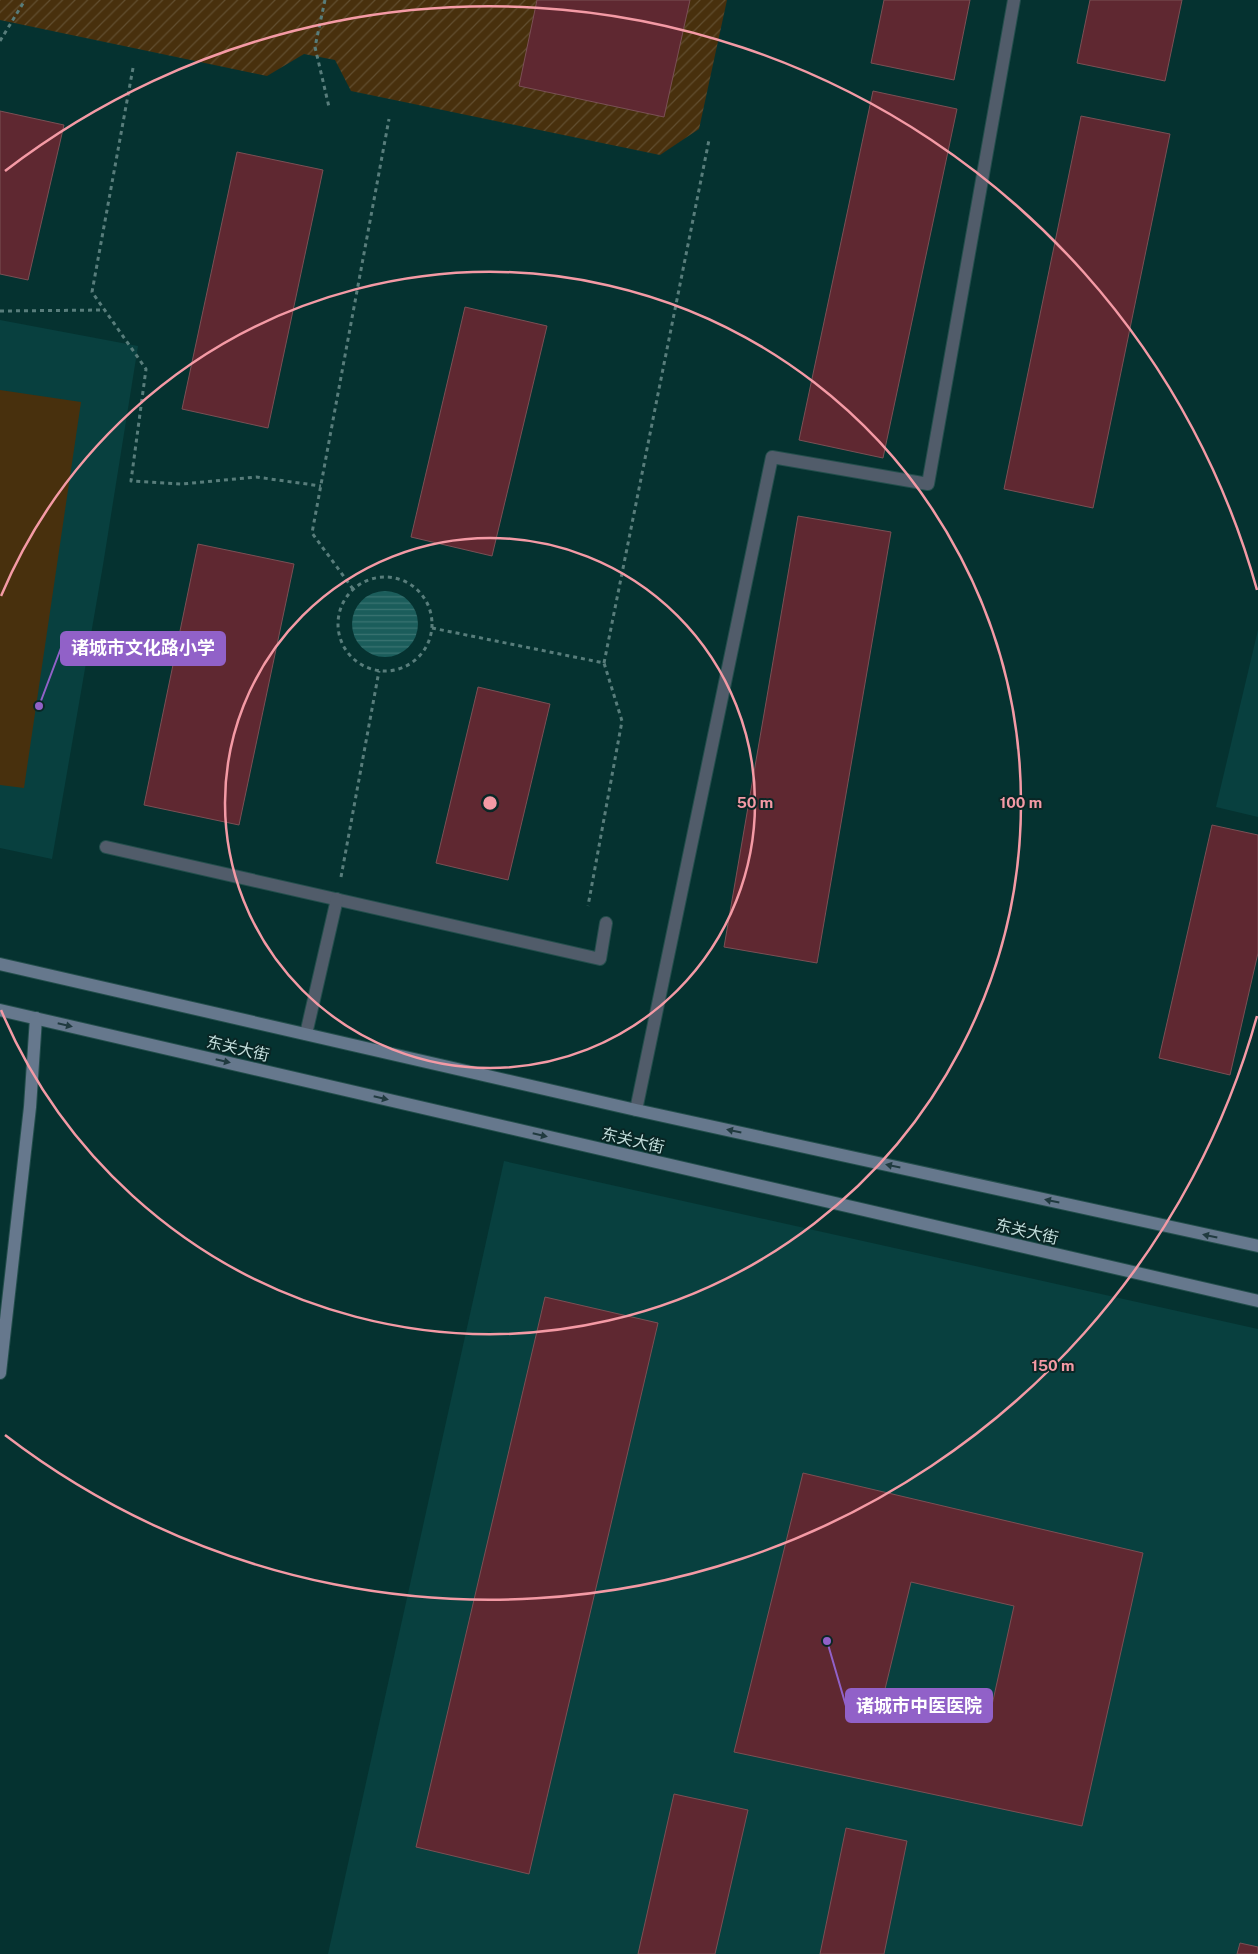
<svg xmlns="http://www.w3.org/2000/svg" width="1258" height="1954" viewBox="0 0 1258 1954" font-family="'Public Sans','Noto Sans SC',sans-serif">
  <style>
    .built { fill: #08403f }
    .green { fill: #48300d }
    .garden { fill: url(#garden-furrows) }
    .water { fill: url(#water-rules) }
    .building { fill: #5f2831; stroke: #7a5055; fill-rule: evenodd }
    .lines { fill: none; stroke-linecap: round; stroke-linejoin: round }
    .street-casing { stroke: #234e4c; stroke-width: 14 }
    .secondary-casing { stroke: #234e4c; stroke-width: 14 }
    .path { stroke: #587d7b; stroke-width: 3; stroke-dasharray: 4 4; stroke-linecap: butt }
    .street { stroke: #515c6a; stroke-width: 12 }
    .secondary { stroke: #66788d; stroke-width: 12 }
    .oneway { fill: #203a3f }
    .ring { fill: none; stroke: #f49aa5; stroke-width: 2.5 }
    .labels { text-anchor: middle; stroke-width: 4; stroke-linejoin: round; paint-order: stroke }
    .street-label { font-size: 16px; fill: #c3dedc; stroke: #092625 }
    .centre { fill: #f49aa5; stroke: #092625; stroke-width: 2.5 }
    .ring-label { font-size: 15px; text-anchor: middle; font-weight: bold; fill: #f49aa5; stroke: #092625; stroke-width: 4; stroke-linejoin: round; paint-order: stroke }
    .leader { fill: none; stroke: #9161c8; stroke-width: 2 }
    .callout-dot { fill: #9161c8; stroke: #092625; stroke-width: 2 }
    .callout { fill: #9161c8; stroke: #9161c8; stroke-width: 2 }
    .callout-label { font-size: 18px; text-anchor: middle; font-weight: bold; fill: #fff }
  </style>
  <defs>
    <pattern id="garden-furrows" width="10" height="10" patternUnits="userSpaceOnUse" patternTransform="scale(1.25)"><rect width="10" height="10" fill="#48300d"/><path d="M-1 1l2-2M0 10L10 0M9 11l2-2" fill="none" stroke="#614e30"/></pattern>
    <pattern id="water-rules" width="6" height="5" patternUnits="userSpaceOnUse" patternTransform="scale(1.25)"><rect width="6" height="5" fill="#1b5d5b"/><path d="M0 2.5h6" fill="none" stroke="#3a7472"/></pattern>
  </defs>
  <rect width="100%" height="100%" fill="#053230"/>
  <g class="built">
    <path d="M0,320L138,346L103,565L52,859L0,848Z"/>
    <path d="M1258,630V817L1216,807Z"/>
    <path d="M504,1161L1258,1329V1954H328Z"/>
  </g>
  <path class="green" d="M0,390L81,402L24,788L0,785Z"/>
  <path class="garden" d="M0,0H727L699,129L660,155L351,91L335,60L304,54L267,76L0,20Z"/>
  <circle class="water" cx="385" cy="624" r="33"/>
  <g class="building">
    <path d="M537,0H690L664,117L519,86Z"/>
    <path d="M884,0H970L954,80L871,63Z"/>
    <path d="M1090,0H1182L1165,81L1077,63Z"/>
    <path d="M873,91L957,109L883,458L799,440Z"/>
    <path d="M0,111L64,125L28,280L0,274Z"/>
    <path d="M1081,116L1170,134L1093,508L1004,489Z"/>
    <path d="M237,152L323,170L268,428L182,409Z"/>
    <path d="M465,307L547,326L492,556L411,537Z"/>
    <path d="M798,516L891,532L817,963L724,947Z"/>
    <path d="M198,544L294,564L239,825L144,805Z"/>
    <path d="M478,687L550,704L508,880L436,863Z"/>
    <path d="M1212,825L1258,835V953L1230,1075L1159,1058Z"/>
    <path d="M545,1297L658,1323L529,1874L416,1847Z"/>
    <path d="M803,1473L1143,1553L1082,1826L734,1752ZM911,1582L1014,1606L990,1714L885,1689Z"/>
    <path d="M674,1794L748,1810L715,1954H638Z"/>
    <path d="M846,1828L907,1841L884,1954H820Z"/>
    <path d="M1240,1943L1258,1947V1954H1237Z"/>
  </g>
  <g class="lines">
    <g class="street-casing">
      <g id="street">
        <path d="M106,847L600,959L606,923"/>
        <path d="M306,1034L337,899"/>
        <path d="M636,1110L772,457L928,484L1014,0"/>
      </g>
    </g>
    <g class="secondary-casing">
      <g id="secondary">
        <path d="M0,964L636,1110L1258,1246"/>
        <path d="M0,1010L1258,1301"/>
        <path d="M0,1373L30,1107L36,1018"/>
      </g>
    </g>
    <g class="path">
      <path d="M325,0L315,47L329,107"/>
      <path d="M0,41L25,0"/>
      <path d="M133,68L92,292L146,369L131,481L182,484L256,477L321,486"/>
      <path d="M0,311L104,310"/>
      <circle cx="385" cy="624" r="47"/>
      <path d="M353,589L312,533L389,119"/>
      <path d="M432,628L604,663L622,721L588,906"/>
      <path d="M604,663L709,140"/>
      <path d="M341,877L379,671"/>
    </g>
    <use href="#street" class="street"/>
    <use href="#secondary" class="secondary"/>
  </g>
  <defs><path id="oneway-solid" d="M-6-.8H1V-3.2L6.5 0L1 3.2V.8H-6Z" transform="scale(1.25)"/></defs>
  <g class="oneway">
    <use href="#oneway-solid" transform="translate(65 1025) rotate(13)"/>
    <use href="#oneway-solid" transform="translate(223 1061) rotate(13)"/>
    <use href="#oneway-solid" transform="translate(381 1098) rotate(13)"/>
    <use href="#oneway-solid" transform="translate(734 1131) rotate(-168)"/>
    <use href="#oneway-solid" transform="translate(540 1135) rotate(13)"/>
    <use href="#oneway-solid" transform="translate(893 1166) rotate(-168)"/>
    <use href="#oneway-solid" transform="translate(1052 1201) rotate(-168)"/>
    <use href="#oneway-solid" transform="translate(1210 1236) rotate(-168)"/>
  </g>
  <g class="ring">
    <circle cx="490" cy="803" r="265"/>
    <path d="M1 596A531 531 0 1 1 1 1010"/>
    <path d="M1257 1016A796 796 0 0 1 5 1435M5 171A796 796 0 0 1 1257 590"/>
  </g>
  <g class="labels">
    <g class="street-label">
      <text transform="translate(238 1048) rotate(13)" y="6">东关大街</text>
      <text transform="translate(633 1140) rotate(13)" y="6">东关大街</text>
      <text transform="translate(1027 1231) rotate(13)" y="6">东关大街</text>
    </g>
  </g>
  <circle cx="490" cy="803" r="8" class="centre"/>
  <g class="ring-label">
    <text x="755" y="808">50 m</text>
    <text x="1021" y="808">100 m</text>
    <text x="1053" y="1371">150 m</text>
  </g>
  <path class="leader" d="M39 706L61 648M827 1641L846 1706"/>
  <g class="callout-dot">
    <circle cx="39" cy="706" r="5"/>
    <circle cx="827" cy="1641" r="5"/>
  </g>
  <g class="callout">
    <rect x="61" y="632" width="164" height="33" rx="5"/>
    <rect x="846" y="1689" width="146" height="33" rx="5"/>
  </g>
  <g class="callout-label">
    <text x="143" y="654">诸城市文化路小学</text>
    <text x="919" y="1712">诸城市中医医院</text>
  </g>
</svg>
